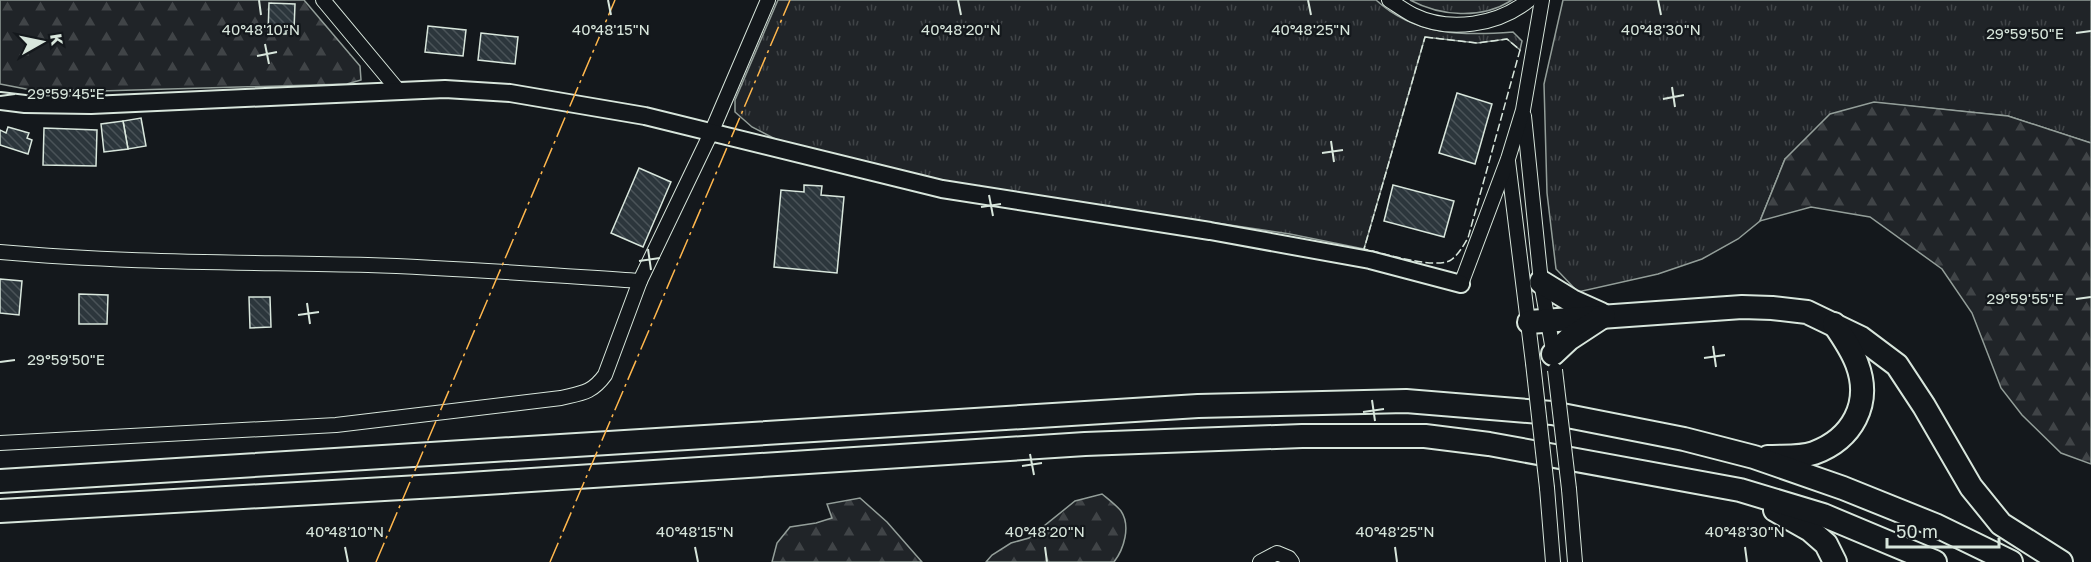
<svg xmlns="http://www.w3.org/2000/svg" width="2091" height="562" viewBox="0 0 2091 562" font-family="'Golos Text',sans-serif">
  <style>
    .grass { fill: url(#grass-tufts); stroke: #939e99; stroke-width: 1.5 }
    .forest { fill: url(#forest-firs); stroke: #939e99; stroke-width: 1.5 }
    .building { fill: url(#building-back-hatch); stroke: #d8e6dc; stroke-width: 1.5 }
    .lines { fill: none; stroke-linecap: round; stroke-linejoin: round }
    .minor-casing { stroke: #d8e6dc; stroke-width: 16 }
    .tertiary-casing { stroke: #d8e6dc; stroke-width: 20 }
    .trunk-casing { stroke: #d8e6dc; stroke-width: 26 }
    .minor { stroke: #14181c; stroke-width: 14 }
    .tertiary { stroke: #14181c; stroke-width: 16 }
    .trunk { stroke: #14181c; stroke-width: 22 }
    .minor-bridge-casing { stroke: #d8e6dc; stroke-width: 16; stroke-linecap: butt }
    .minor-bridge { stroke: #14181c; stroke-width: 14 }
    .fence { stroke: #d8e6dc; stroke-width: 1.5; stroke-dasharray: 8 3; stroke-linecap: butt }
    .power { stroke: #ffb74d; stroke-width: 1.5; stroke-dasharray: 21 4.5 3 4.5; stroke-linecap: butt }
    .ticks { fill: none; stroke: #d8e6dc; stroke-width: 2 }
    .ticks-label { font-size: 15px; text-anchor: middle; fill: #d8e6dc; stroke: #14181c; stroke-width: 4.5; stroke-linejoin: round; paint-order: stroke }
  </style>
  <defs>
    <pattern id="grass-tufts" width="24" height="20" patternUnits="userSpaceOnUse" patternTransform="scale(1.5)"><rect width="24" height="20" fill="#202428"/><path d="M3 7l-1-3M5 7V3M7 7l1-3M15 17l-1-3M17 17v-4M19 17l1-3" fill="none" stroke="#404447"/></pattern>
    <pattern id="forest-firs" width="22" height="20" patternUnits="userSpaceOnUse" patternTransform="scale(1.5)"><rect width="22" height="20" fill="#202428"/><path d="M5 1l3.5 6h-7zM16 11l3.5 6h-7z" fill="#404447"/></pattern>
    <pattern id="building-back-hatch" width="6" height="6" patternUnits="userSpaceOnUse" patternTransform="scale(1.5)"><rect width="6" height="6" fill="#2c363c"/><path d="M-1 5l2 2M0 0l6 6M5-1l2 2" fill="none" stroke="#4a5358"/></pattern>
  </defs>
  <rect width="100%" height="100%" fill="#14181c"/>
  <g class="grass">
    <path d="M778,0H1376C1415,36 1463,36 1513,32L1522,41L1520,50L1507,39L1477,43L1425,37L1364,249L1290,234L947,183L783,143L752,127L735,112V100Z"/>
    <path d="M1410,0H1512C1481,20 1440,16 1410,0Z"/>
    <path d="M1563,0H2091V143L2008,116L1879,103L1785,159L1760,221L1738,239L1702,259L1658,274L1578,292L1556,269L1547,193L1544,84Z"/>
  </g>
  <g class="forest">
    <path d="M0,0H304L360,66L361,80L347,84L100,91L26,89L0,84Z"/>
    <path d="M1874,102L2008,116L2091,143V464L2061,453L2022,415L2001,388L1972,313L1942,269L1870,217L1811,207L1760,221L1785,159L1830,114Z"/>
    <path d="M1102,494C1108,499 1116,505 1121,511C1131,526 1124,549 1114,562H986L992,555L1011,543L1029,538L1075,501Z"/>
    <path d="M860,498L887,522L922,562H772L777,543L790,527L816,523L832,518L827,504Z"/>
  </g>
  <g class="building">
    <path d="M269,3L295,4L294,30H286V34H268Z"/>
    <path d="M428,26L466,30L463,56L425,52Z"/>
    <path d="M481,33L518,37L515,64L478,60Z"/>
    <path d="M1457,93L1492,104L1475,164L1439,153Z"/>
    <path d="M141,118L146,146L128,149L123,121Z"/>
    <path d="M123,121L128,149L104,152L101,124Z"/>
    <path d="M8,127L29,133L27,138L32,140L28,154L0,145V130L6,133Z"/>
    <path d="M44,128L97,130L96,166L43,165Z"/>
    <path d="M639,168L671,182L643,247L611,233Z"/>
    <path d="M804,185L822,186L821,195L844,197L837,273L774,267L781,190L804,192Z"/>
    <path d="M1393,185L1454,201L1444,237L1384,221Z"/>
    <path d="M0,279L22,281L19,315L0,313Z"/>
    <path d="M79,294L108,295L107,324H79Z"/>
    <path d="M249,297H270L271,327L250,328Z"/>
  </g>
  <g class="lines">
    <g class="minor-casing">
      <g id="minor">
        <path d="M323,0L398,90"/>
        <path d="M1389,0C1397,5 1405,11 1413,15C1450,33 1498,25 1529,0"/>
        <path d="M1524,116L1541,282L1554,356"/>
        <path d="M1508,161L1533,363"/>
        <path d="M0,252C123,263 245,262 368,265C459,268 550,275 640,281L711,133L768,0"/>
        <path d="M1461,284L1508,159L1523,110L1542,0"/>
        <path d="M0,443L336,425L561,398C582,393 592,393 605,375L640,281"/>
        <path d="M1547,488L1553,562"/>
        <path d="M1569,489L1575,562"/>
        <path d="M1260,562L1277,553L1289,558L1292,562"/>
      </g>
    </g>
    <g class="tertiary-casing">
      <path id="tertiary" d="M0,101L25,104L91,105L445,89L510,93L645,116L942,189L1210,231L1370,260L1461,284"/>
    </g>
    <g class="trunk-casing">
      <g id="trunk">
        <path d="M1541,282L1572,301L1601,314"/>
        <path d="M1529,322L1742,307L1772,308L1807,312L1861,338L1897,365L1924,406L1971,487L2001,524L2061,562"/>
        <path d="M1553,354L1569,339L1604,316"/>
        <path d="M1768,457C1782,456 1800,458 1814,453C1852,439 1872,404 1857,364C1852,350 1843,337 1834,324"/>
        <path d="M0,481L1198,406L1406,401L1552,413L1684,439L1754,457L1843,488L1935,525L2011,562"/>
        <path d="M1775,510L1810,530L1826,544L1835,562"/>
        <path d="M0,511L454,485L1085,444L1302,436H1425L1489,444L1740,490L1823,515L1935,562"/>
      </g>
    </g>
    <use href="#minor" class="minor"/>
    <use href="#tertiary" class="tertiary"/>
    <use href="#trunk" class="trunk"/>
    <g class="minor-bridge-casing">
      <g id="minor-bridge">
        <path d="M1533,363L1547,488"/>
        <path d="M1555,370L1569,489"/>
      </g>
    </g>
    <use href="#minor-bridge" class="minor-bridge"/>
    <path class="fence" d="M1425,37L1477,43L1507,39L1520,50L1468,238C1463,246 1459,254 1451,260C1435,270 1383,253 1364,249Z"/>
    <g class="power">
      <path d="M376,562L615,0"/>
      <path d="M550,562L790,0"/>
    </g>
  </g>
  <path class="ticks" d="M259,0L261,15M608,0L611,15M958,0L961,15M1308,0L1311,15M1658,0L1661,15M2076,33L2091,31M265,44L269,64M257,56L277,52M1672,87L1675,107M0,96L15,94M1663,99L1684,95M1331,141L1334,162M1322,153L1343,150M989,195L993,216M981,207L1001,204M648,249L651,270M639,261L660,258M2076,299L2091,297M307,303L310,324M298,315L319,312M1713,346L1716,367M1704,358L1725,355M0,362L15,360M1372,400L1375,421M1363,412L1384,409M1030,454L1034,475M1022,466L1042,463M345,547L348,562M695,547L698,562M1045,547L1047,562M1395,547L1397,562M1745,547L1747,562"/>
  <g class="ticks-label">
    <text x="261" y="35">40°48'10"N</text>
    <text x="611" y="35">40°48'15"N</text>
    <text x="961" y="35">40°48'20"N</text>
    <text x="1311" y="35">40°48'25"N</text>
    <text x="1661" y="35">40°48'30"N</text>
    <text x="2025" y="39">29°59'50"E</text>
    <text x="66" y="99">29°59'45"E</text>
    <text x="2025" y="304">29°59'55"E</text>
    <text x="66" y="365">29°59'50"E</text>
    <text x="345" y="537">40°48'10"N</text>
    <text x="695" y="537">40°48'15"N</text>
    <text x="1045" y="537">40°48'20"N</text>
    <text x="1395" y="537">40°48'25"N</text>
    <text x="1745" y="537">40°48'30"N</text>
  </g>
  <g transform="translate(42 42) rotate(81)" stroke="#14181c" stroke-width="4.5" paint-order="stroke">
  <path d="M0-4.5L10 22L0 15L-10 22Z" fill="#d8e6dc"/>
  <text y="-9" font-size="16" font-weight="bold" text-anchor="middle" fill="#d8e6dc">K</text>
  </g>
  <path d="M1887 538v9h112v-9" fill="none" stroke="#d8e6dc" stroke-width="3"/>
  <text x="1896" y="538" font-size="18" fill="#d8e6dc" stroke="#14181c" stroke-width="4.5" paint-order="stroke">50 m</text>
</svg>
